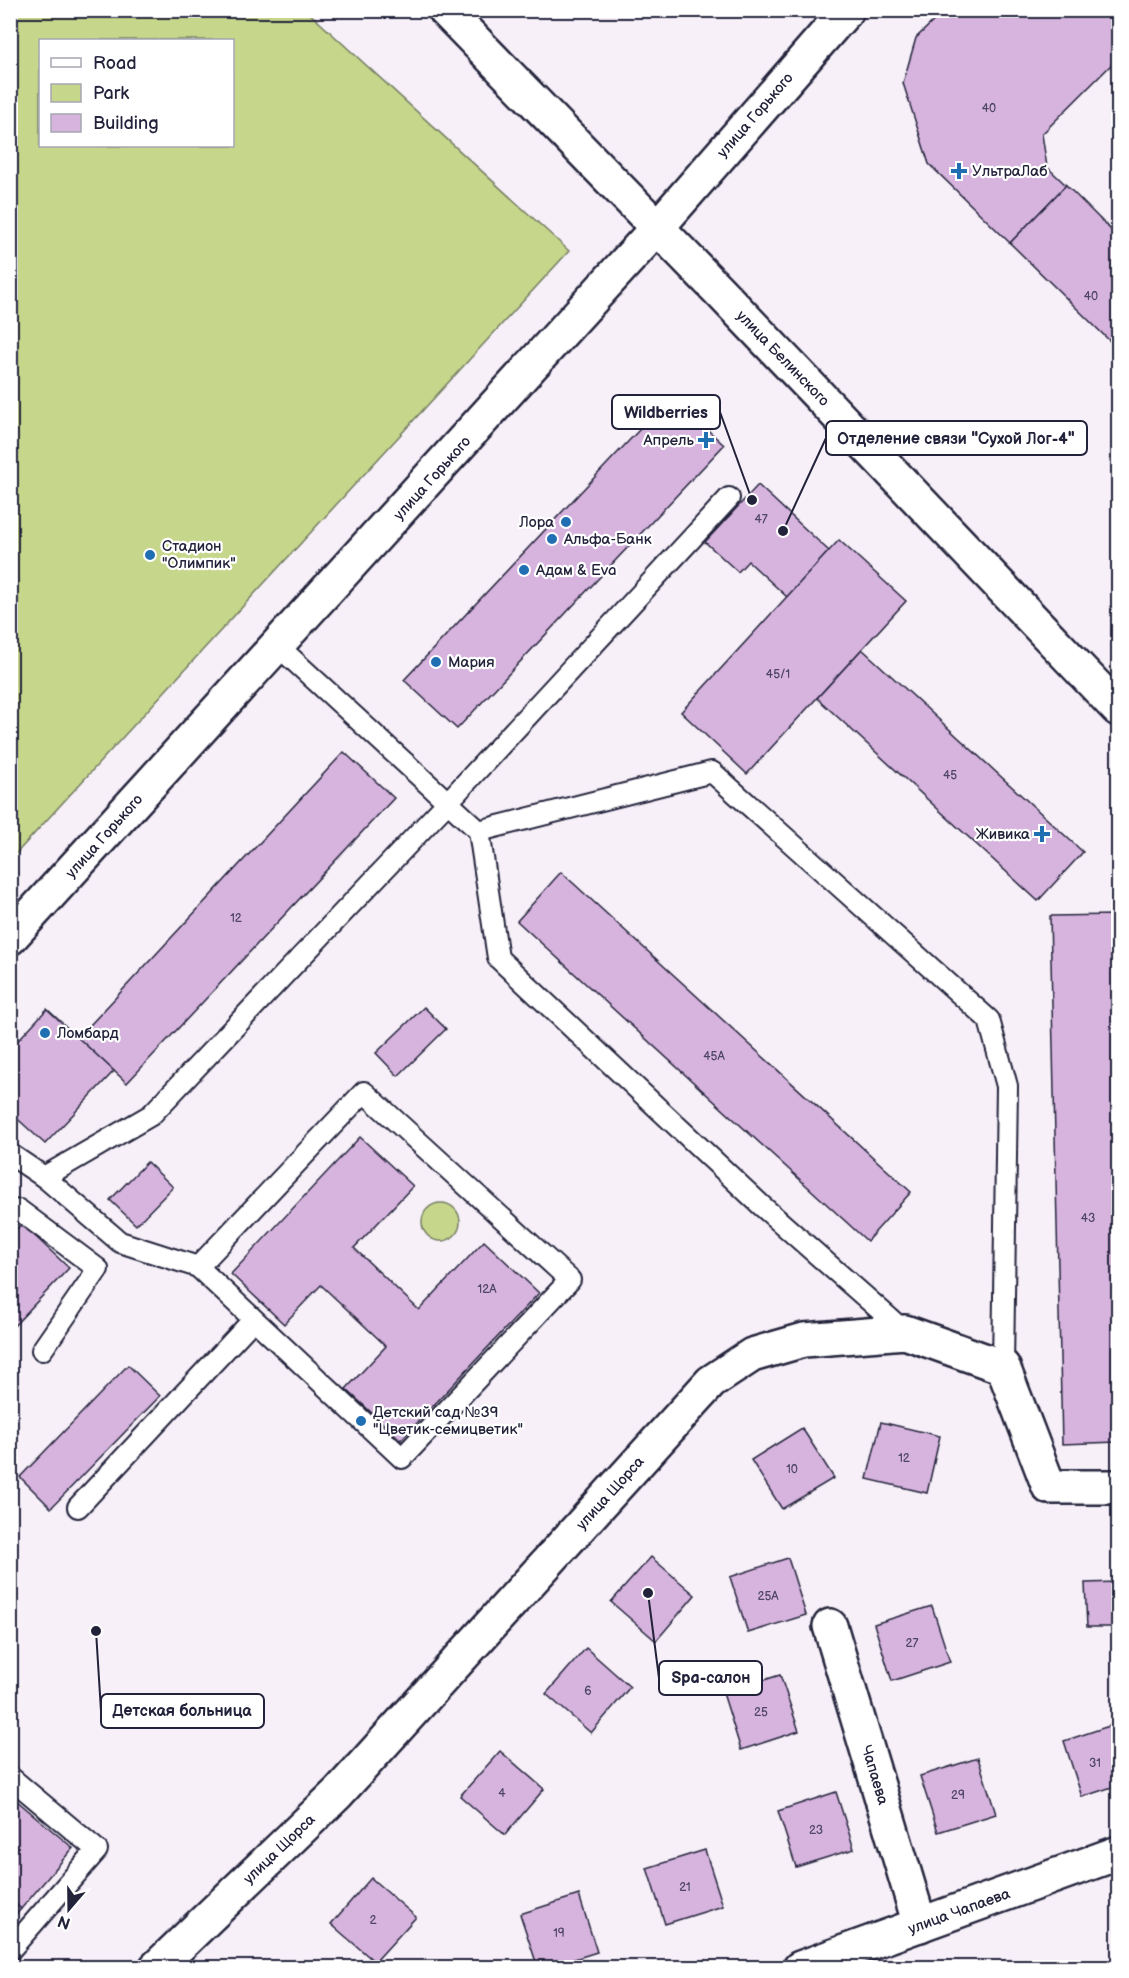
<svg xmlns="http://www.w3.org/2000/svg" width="1129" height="1978" viewBox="0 0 1129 1978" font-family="'Balsamiq Sans',sans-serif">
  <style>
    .green { fill: #c6d78b; stroke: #747c63; stroke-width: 1.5; fill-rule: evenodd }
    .building { fill: #d7b4de; stroke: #22223b; stroke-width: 1.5 }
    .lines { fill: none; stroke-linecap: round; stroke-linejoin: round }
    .lane-casing { stroke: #22223b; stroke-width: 24 }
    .street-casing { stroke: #22223b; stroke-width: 38 }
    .secondary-casing { stroke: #22223b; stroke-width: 38 }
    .primary-casing { stroke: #22223b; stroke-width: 38 }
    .lane { stroke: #fff; stroke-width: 20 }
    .street { stroke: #fff; stroke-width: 33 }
    .secondary { stroke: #fff; stroke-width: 33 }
    .primary { stroke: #fff; stroke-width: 33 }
    .poi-dot { fill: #1f6fb2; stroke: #fff; stroke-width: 2 }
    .labels { text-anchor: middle; stroke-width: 4.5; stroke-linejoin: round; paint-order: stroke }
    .number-label { font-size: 12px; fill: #4f4664 }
    .street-label { font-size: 15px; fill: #22223b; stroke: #fff }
    .poi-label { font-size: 15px; fill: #22223b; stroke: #fff; text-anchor: start }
    .leader { fill: none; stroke: #22223b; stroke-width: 2 }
    .callout-dot { fill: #22223b; stroke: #fff; stroke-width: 2 }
    .callout { fill: #fff; stroke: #22223b; stroke-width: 2 }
    .callout-label { font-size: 16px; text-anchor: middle; font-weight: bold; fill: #22223b }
  </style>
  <rect width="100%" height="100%" fill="#f7f0f8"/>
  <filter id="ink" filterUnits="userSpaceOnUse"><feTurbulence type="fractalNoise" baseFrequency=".0167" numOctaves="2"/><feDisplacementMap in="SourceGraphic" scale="12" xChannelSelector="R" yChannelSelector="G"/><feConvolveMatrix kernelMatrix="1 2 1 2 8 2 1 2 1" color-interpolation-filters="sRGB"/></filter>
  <g filter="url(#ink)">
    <g class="green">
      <path d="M11,10L307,11L569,251L11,859ZM40,40H232V146H40Z"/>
      <circle cx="441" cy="1222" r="19"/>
    </g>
    <g class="building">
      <path d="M945,10H1118V58L1042,134L1047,167L1066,185L1010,243L929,164L903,83L916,38Z"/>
      <path d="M1066,185L1118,237V349L1010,243Z"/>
      <path d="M671,396L724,445L457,729L404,680Z"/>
      <path d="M758,485L829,551L787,597L748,561L738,572L705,542Z"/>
      <path d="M839,540L906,601L747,774L681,712Z"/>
      <path d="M862,649L1083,852L1038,901L817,698Z"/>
      <path d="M344,752L394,798L127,1083L78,1038Z"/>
      <path d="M561,872L911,1192L867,1241L517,921Z"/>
      <path d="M1117,915L1118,1442L1062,1444L1050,916Z"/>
      <path d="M424,1007L446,1029L398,1076L376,1053Z"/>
      <path d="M47,1009L114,1071L45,1144L10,1112V1049Z"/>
      <path d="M360,1137L413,1186L354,1248L419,1310L484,1241L539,1293L401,1440L346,1389L386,1346L321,1285L284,1324L231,1274Z"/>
      <path d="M147,1162L173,1187L136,1225L110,1200Z"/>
      <path d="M22,1224L69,1268L10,1330V1235Z"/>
      <path d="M128,1365L160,1396L51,1508L20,1477Z"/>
      <path d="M881,1422L940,1436L927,1493L867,1479Z"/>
      <path d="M802,1428L834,1478L782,1509L751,1460Z"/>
      <path d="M651,1557L695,1595L656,1641L611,1602Z"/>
      <path d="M788,1558L806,1615L748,1633L730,1577Z"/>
      <path d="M1118,1582V1627H1087L1085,1583Z"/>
      <path d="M932,1606L950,1662L892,1681L874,1624Z"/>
      <path d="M586,1648L630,1687L591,1733L546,1694Z"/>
      <path d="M780,1675L799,1731L741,1750L723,1693Z"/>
      <path d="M1118,1723V1785L1082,1797L1064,1741Z"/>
      <path d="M500,1751L544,1789L505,1835L460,1796Z"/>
      <path d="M978,1758L996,1814L938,1832L920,1776Z"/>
      <path d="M836,1792L854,1849L796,1867L778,1811Z"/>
      <path d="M10,1795L73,1848L21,1909L10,1899Z"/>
      <path d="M705,1850L723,1906L665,1924L647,1868Z"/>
      <path d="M371,1878L416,1917L375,1962L331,1924Z"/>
      <path d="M579,1895L597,1952L546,1968H538L520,1914Z"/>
      <path d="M10,1899L21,1909L12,1919L10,1918Z"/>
      <path d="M10,1918L17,1924L10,1931Z"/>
    </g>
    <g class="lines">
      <g class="lane-casing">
        <g id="lane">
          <path d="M278,646L479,831L498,958L762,1206L905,1332"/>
          <path d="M479,831L712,772L989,1020L1007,1086L1003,1367"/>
          <path d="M10,1154L44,1177L151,1115L447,803L729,498"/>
          <path d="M44,1177L120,1242L198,1267L402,1458L570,1280L364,1092L198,1267"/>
          <path d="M10,1213L19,1210L98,1269L42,1350"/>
          <path d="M78,1507L253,1320"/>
          <path d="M10,1777L97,1850L10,1950"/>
        </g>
      </g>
      <g class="street-casing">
        <g id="street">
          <path d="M656,229L847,10"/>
          <path d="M830,1626L920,1925"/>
          <path d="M156,1968L338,1793L711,1382L752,1355L804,1340L905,1332L1003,1367L1049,1487H1118"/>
          <path d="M800,1968L1118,1853"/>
        </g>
      </g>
      <g class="secondary-casing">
        <path id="secondary" d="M10,938L656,229"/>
      </g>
      <g class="primary-casing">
        <path id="primary" d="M445,10L720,292L1118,709"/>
      </g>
      <use href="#lane" class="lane"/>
      <use href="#street" class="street"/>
      <use href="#secondary" class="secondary"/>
      <use href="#primary" class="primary"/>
    </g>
  </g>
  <g class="poi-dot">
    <path d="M956 162h6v6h6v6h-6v6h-6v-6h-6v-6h6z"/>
    <path d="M703 431h6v6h6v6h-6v6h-6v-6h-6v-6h6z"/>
    <circle cx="566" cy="522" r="6"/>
    <circle cx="552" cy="539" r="6"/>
    <circle cx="150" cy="555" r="6"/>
    <circle cx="524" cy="570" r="6"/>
    <circle cx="436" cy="662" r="6"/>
    <path d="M1039 825h6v6h6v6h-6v6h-6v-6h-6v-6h6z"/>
    <circle cx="45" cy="1033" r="6"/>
    <circle cx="361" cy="1421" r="6"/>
  </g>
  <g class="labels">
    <g class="number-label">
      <text x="989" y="112">40</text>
      <text x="1091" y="300">40</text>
      <text x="761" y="523">47</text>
      <text x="778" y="678">45/1</text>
      <text x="950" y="779">45</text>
      <text x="236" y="922">12</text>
      <text x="714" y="1060">45А</text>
      <text x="1088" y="1222">43</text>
      <text x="487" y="1293">12А</text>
      <text x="904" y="1462">12</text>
      <text x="792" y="1473">10</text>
      <text x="768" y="1600">25А</text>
      <text x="912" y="1647">27</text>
      <text x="588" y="1695">6</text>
      <text x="761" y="1716">25</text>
      <text x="1095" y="1767">31</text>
      <text x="502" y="1797">4</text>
      <text x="958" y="1799">29</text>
      <text x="816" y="1834">23</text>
      <text x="685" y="1891">21</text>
      <text x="373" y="1924">2</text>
      <text x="559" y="1937">19</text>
    </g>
    <g class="street-label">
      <text transform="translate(755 115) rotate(-49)" y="5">улица Горького</text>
      <text transform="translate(783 358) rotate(46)" y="5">улица Белинского</text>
      <text transform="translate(432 478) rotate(-48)" y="5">улица Горького</text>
      <text transform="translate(104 836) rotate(-48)" y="5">улица Горького</text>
      <text transform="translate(610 1493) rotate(-48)" y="5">улица Щорса</text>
      <text transform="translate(875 1775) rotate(73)" y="5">Чапаева</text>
      <text transform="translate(279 1849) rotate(-44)" y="5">улица Щорса</text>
      <text transform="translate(959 1911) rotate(-20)" y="5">улица Чапаева</text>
    </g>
    <g class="poi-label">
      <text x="972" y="176">УльтраЛаб</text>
      <text x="694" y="445" text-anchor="end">Апрель</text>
      <text x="554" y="527" text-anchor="end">Лора</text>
      <text x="564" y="544">Альфа-Банк</text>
      <text x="162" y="551">Стадион<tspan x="162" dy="17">"Олимпик"</tspan></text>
      <text x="536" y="575">Адам &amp; Eva</text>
      <text x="448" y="667">Мария</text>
      <text x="1030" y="839" text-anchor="end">Живика</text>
      <text x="57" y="1038">Ломбард</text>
      <text x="373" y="1417">Детский сад №39<tspan x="373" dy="17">"Цветик-семицветик"</tspan></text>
    </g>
  </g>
  <path class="leader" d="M752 500L720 412M783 531L826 438M648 1593L659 1678M96 1631L101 1711"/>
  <g class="callout-dot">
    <circle cx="752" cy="500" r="6"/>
    <circle cx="783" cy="531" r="6"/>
    <circle cx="648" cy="1593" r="6"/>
    <circle cx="96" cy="1631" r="6"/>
  </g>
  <g class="callout">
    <rect x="612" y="395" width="108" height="34" rx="6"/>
    <rect x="826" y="421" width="261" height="34" rx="6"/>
    <rect x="659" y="1661" width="103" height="34" rx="6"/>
    <rect x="101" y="1694" width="163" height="34" rx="6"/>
  </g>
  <g class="callout-label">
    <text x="666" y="418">Wildberries</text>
    <text x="956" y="444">Отделение связи "Сухой Лог-4"</text>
    <text x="711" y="1683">Spa-салон</text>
    <text x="182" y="1716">Детская больница</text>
  </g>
  <rect width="1129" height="1978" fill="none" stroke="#fff" stroke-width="36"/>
  <rect x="18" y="18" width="1093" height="1942" fill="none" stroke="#22223b" stroke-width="2" filter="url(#ink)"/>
  <rect x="39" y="39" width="195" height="108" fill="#ffffff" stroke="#a7a7b1" stroke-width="1.5"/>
  <rect x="51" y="58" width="30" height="9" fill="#ffffff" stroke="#a7a7b1" stroke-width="1.5"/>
  <text x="93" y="69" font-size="18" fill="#22223b">Road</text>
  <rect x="51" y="84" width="30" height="18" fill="#c6d78b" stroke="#a7a7b1" stroke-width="1.5"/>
  <text x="93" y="99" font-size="18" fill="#22223b">Park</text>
  <rect x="51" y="114" width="30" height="18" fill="#d7b4de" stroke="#a7a7b1" stroke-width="1.5"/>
  <text x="93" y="129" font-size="18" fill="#22223b">Building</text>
  <g transform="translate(69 1909) rotate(200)" stroke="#ffffff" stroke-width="4.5" paint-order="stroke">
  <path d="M0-4.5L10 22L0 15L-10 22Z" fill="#22223b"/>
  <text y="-9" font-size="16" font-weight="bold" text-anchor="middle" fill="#22223b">N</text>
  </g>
</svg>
